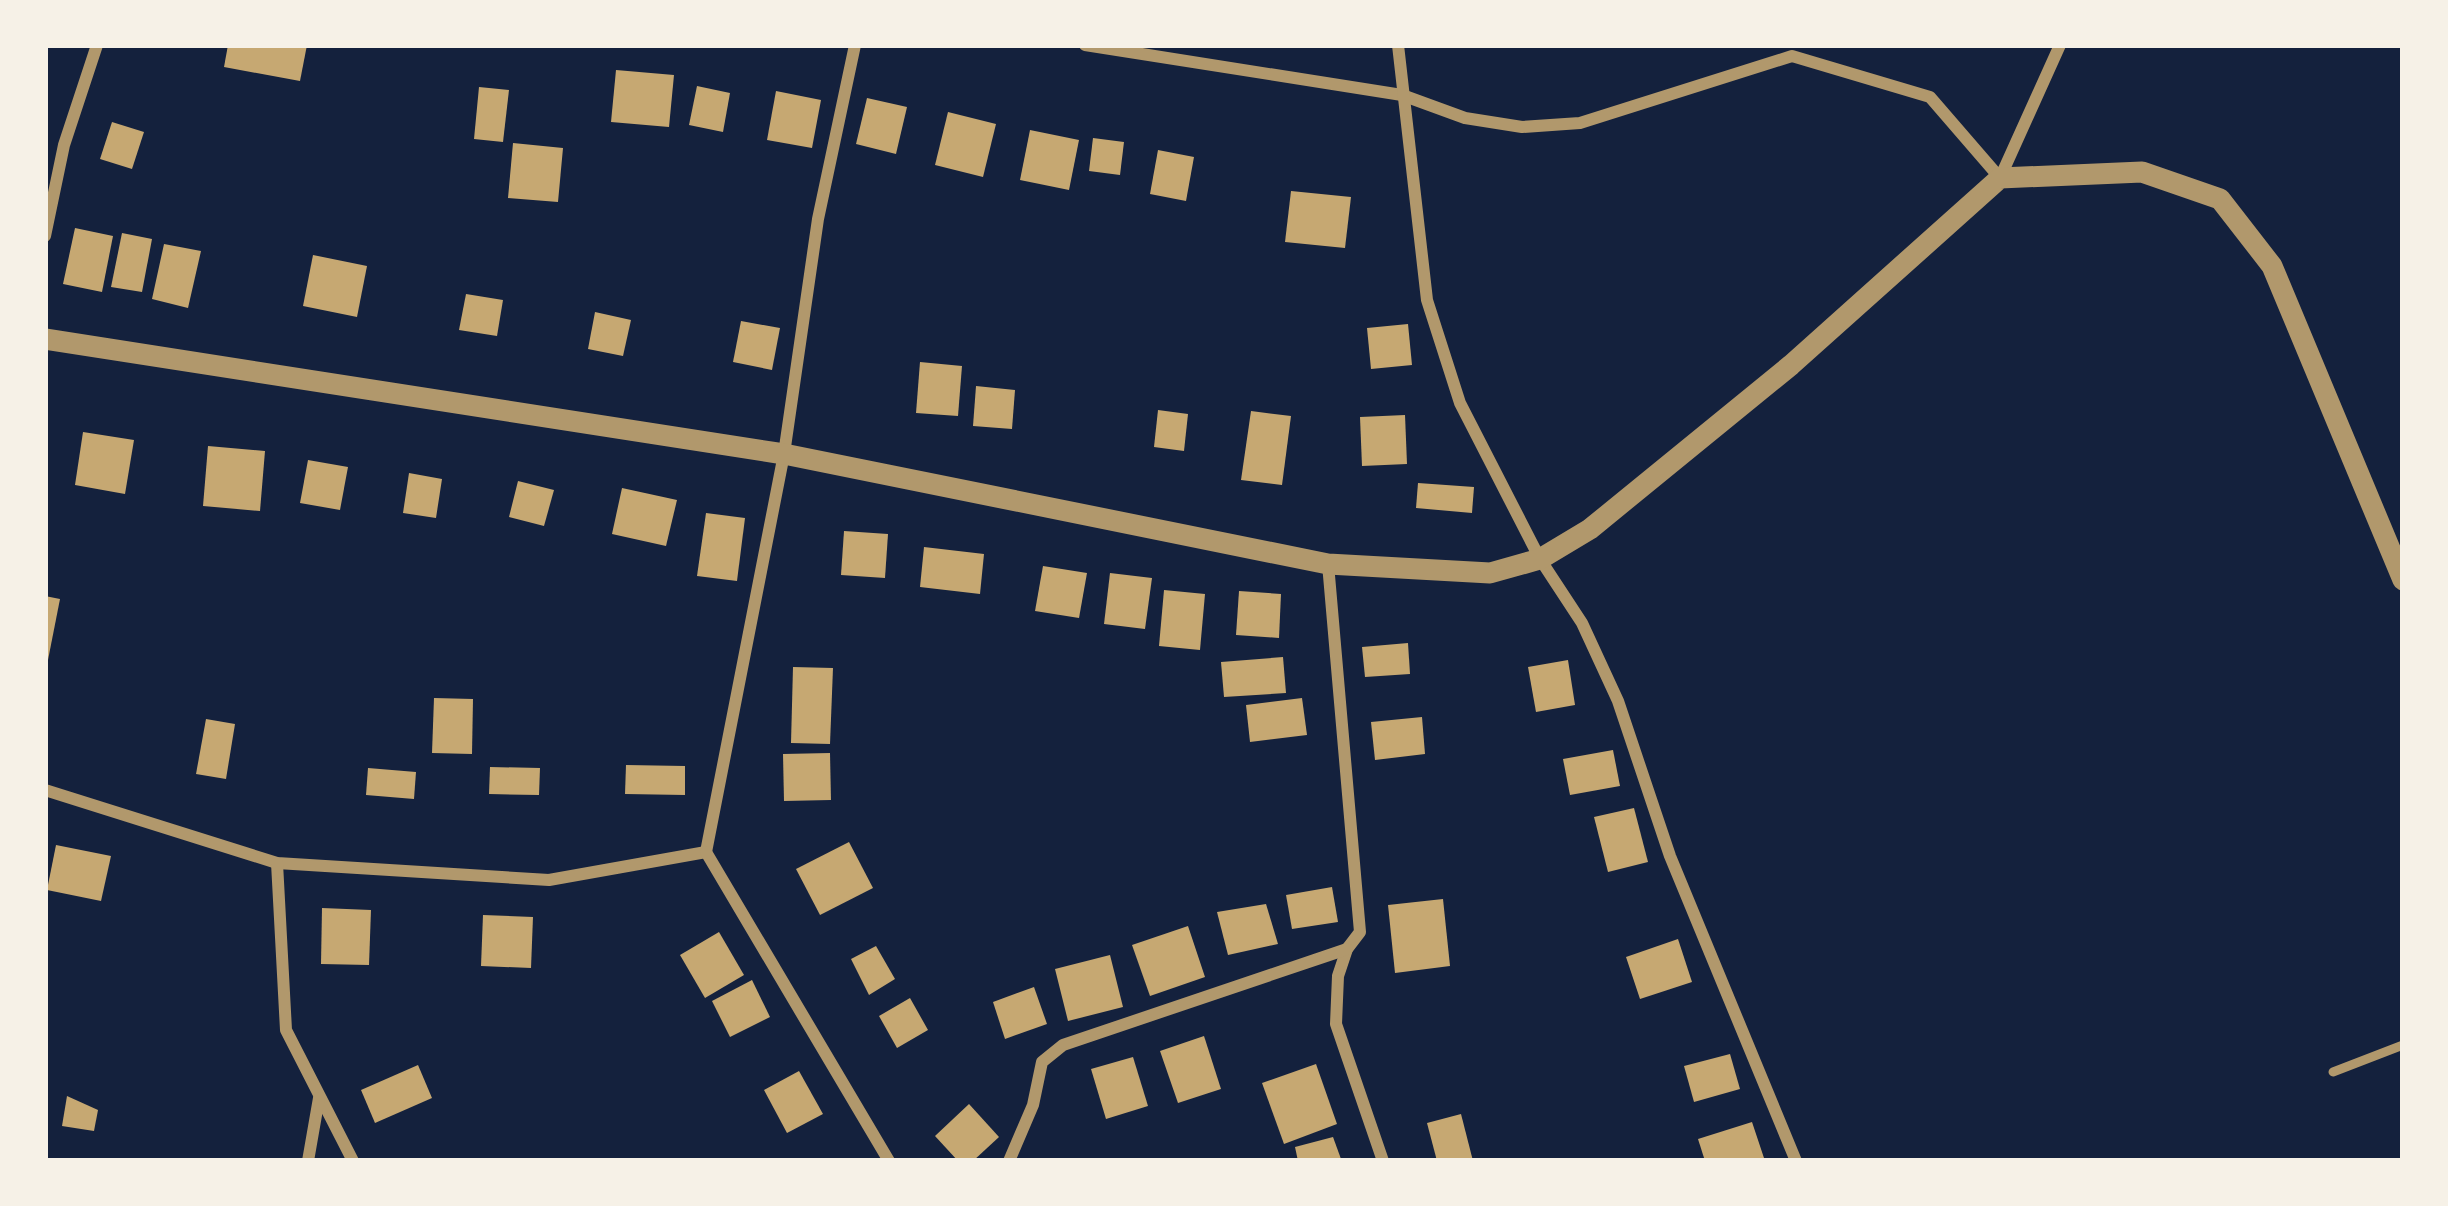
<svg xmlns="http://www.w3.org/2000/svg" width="2448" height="1206" viewBox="0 0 2448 1206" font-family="Lato,sans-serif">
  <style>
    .building { fill: #c6a872 }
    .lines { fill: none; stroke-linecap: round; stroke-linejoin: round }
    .service { stroke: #b1986c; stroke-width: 9 }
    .minor { stroke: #b1986c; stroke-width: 12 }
    .tertiary { stroke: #b1986c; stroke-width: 21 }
  </style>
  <rect width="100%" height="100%" fill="#14213d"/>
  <g class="building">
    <path d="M228,45H307L300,81L224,67Z"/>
    <path d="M616,70L674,75L669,127L611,122Z"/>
    <path d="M697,86L730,93L723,132L689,125Z"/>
    <path d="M479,87L509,90L503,142L474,139Z"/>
    <path d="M776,91L821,100L812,148L767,140Z"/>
    <path d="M867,98L907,107L896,154L856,144Z"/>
    <path d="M948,112L996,124L983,177L935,165Z"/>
    <path d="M112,122L144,132L132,169L100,159Z"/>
    <path d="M1030,130L1079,140L1069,190L1020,180Z"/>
    <path d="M1093,138L1124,142L1120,175L1089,171Z"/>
    <path d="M513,143L563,148L558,202L508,198Z"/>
    <path d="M1158,150L1194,157L1186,201L1150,194Z"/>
    <path d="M1291,191L1351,197L1345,248L1285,242Z"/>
    <path d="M75,228L113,236L102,292L63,284Z"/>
    <path d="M122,233L152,239L142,292L111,287Z"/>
    <path d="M164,244L201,251L188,308L152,299Z"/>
    <path d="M313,255L367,266L357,317L303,306Z"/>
    <path d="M466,294L503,300L497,336L459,330Z"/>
    <path d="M595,312L631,320L623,356L588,349Z"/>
    <path d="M741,321L780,328L772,370L733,362Z"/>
    <path d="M1408,324L1412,365L1371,369L1367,328Z"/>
    <path d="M920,362L962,366L958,416L916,413Z"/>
    <path d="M976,386L1015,390L1012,429L973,426Z"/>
    <path d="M1158,410L1188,414L1184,451L1154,447Z"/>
    <path d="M1251,411L1291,416L1282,485L1241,480Z"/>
    <path d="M1405,415L1407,464L1362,466L1360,417Z"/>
    <path d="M83,432L134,440L125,494L75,485Z"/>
    <path d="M208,446L265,451L260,511L203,506Z"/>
    <path d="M308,460L348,467L340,510L300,503Z"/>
    <path d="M409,473L442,479L436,518L403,513Z"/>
    <path d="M518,481L554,490L544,526L509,517Z"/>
    <path d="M1418,483L1474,487L1472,513L1416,508Z"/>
    <path d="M622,488L677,500L666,546L612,534Z"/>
    <path d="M706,513L745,518L737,581L697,576Z"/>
    <path d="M844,531L888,534L885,578L841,575Z"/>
    <path d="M924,547L984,554L980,594L920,587Z"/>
    <path d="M1043,566L1087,573L1079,618L1035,611Z"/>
    <path d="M1110,573L1152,578L1145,629L1104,624Z"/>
    <path d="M1164,590L1205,594L1200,650L1159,646Z"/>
    <path d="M1239,591L1281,594L1279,638L1236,635Z"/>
    <path d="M45,596L60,599L47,665H45Z"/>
    <path d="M1408,643L1410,674L1365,677L1362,647Z"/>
    <path d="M1283,657L1286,693L1224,697L1221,662Z"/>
    <path d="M1568,660L1575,705L1536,712L1528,667Z"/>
    <path d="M793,667L833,668L830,744L791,743Z"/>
    <path d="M434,698L473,699L472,754L432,753Z"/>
    <path d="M1302,698L1307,735L1250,742L1246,705Z"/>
    <path d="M1422,717L1425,754L1375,760L1371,722Z"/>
    <path d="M206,719L235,724L226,779L196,774Z"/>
    <path d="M1613,750L1620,786L1570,795L1563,759Z"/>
    <path d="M830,753L831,800L784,801L783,754Z"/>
    <path d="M626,765L685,766V795L625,794Z"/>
    <path d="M490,767L540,768L539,795L489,794Z"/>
    <path d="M368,768L416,772L414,799L366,795Z"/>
    <path d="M1634,808L1648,862L1608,872L1594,817Z"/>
    <path d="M849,842L873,888L820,915L796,869Z"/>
    <path d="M56,845L111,856L101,901L47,890Z"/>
    <path d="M1332,887L1338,922L1292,929L1286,895Z"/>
    <path d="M1443,899L1450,966L1395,973L1388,905Z"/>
    <path d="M1266,904L1278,944L1228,955L1217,912Z"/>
    <path d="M322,908L371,910L369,965L321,964Z"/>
    <path d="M483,915L533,917L531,968L481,966Z"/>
    <path d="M1188,926L1205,977L1150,996L1132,945Z"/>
    <path d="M719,932L744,975L705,998L680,955Z"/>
    <path d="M1678,939L1692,982L1640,999L1626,957Z"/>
    <path d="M876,946L895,979L869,995L851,959Z"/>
    <path d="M1110,955L1123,1007L1068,1021L1055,969Z"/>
    <path d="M752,980L770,1017L730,1037L712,1001Z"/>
    <path d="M1034,987L1047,1024L1005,1039L993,1002Z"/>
    <path d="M910,998L928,1030L897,1048L879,1016Z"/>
    <path d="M1204,1036L1221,1089L1178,1103L1160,1051Z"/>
    <path d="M1730,1054L1740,1089L1694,1102L1684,1066Z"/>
    <path d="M1133,1057L1148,1106L1106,1119L1091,1069Z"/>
    <path d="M1316,1064L1337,1124L1284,1144L1262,1083Z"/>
    <path d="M418,1065L432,1098L375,1123L361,1090Z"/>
    <path d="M799,1071L823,1114L787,1133L764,1090Z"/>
    <path d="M67,1096L98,1110L94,1131L62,1126Z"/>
    <path d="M969,1104L999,1137L973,1161H958L935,1136Z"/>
    <path d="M1461,1114L1473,1161H1437L1427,1123Z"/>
    <path d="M1752,1122L1765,1161H1705L1698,1139Z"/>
    <path d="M1333,1137L1341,1159L1298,1161L1295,1147Z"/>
  </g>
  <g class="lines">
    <path class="service" d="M2333,1072L2403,1045"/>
    <g class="minor">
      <path d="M1085,45L1402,95L1465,118L1522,127L1580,123L1792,56L1930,97L2000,178L2060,45"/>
      <path d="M1398,45L1427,300L1460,403L1540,559L1582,623L1618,701L1670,856L1796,1161"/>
      <path d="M45,236L64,145L97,45"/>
      <path d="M1328,564L1360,932L1347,949L1338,976L1336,1024L1383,1161"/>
      <path d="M45,790L277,863L549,880L706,852"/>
      <path d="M706,852L784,454L818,219L855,45"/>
      <path d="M706,852L889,1161"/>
      <path d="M277,863L286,1030L353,1161"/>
      <path d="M308,1161L319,1098"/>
      <path d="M1009,1161L1033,1105L1042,1062L1063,1045L1347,949"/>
    </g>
    <path class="tertiary" d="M45,339L784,454L1328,564L1490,573L1540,559L1590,529L1791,365L2000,178L2142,172L2220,199L2272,266L2403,580"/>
  </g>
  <rect width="2448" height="1206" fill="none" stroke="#f6f1e7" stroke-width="96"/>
</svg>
